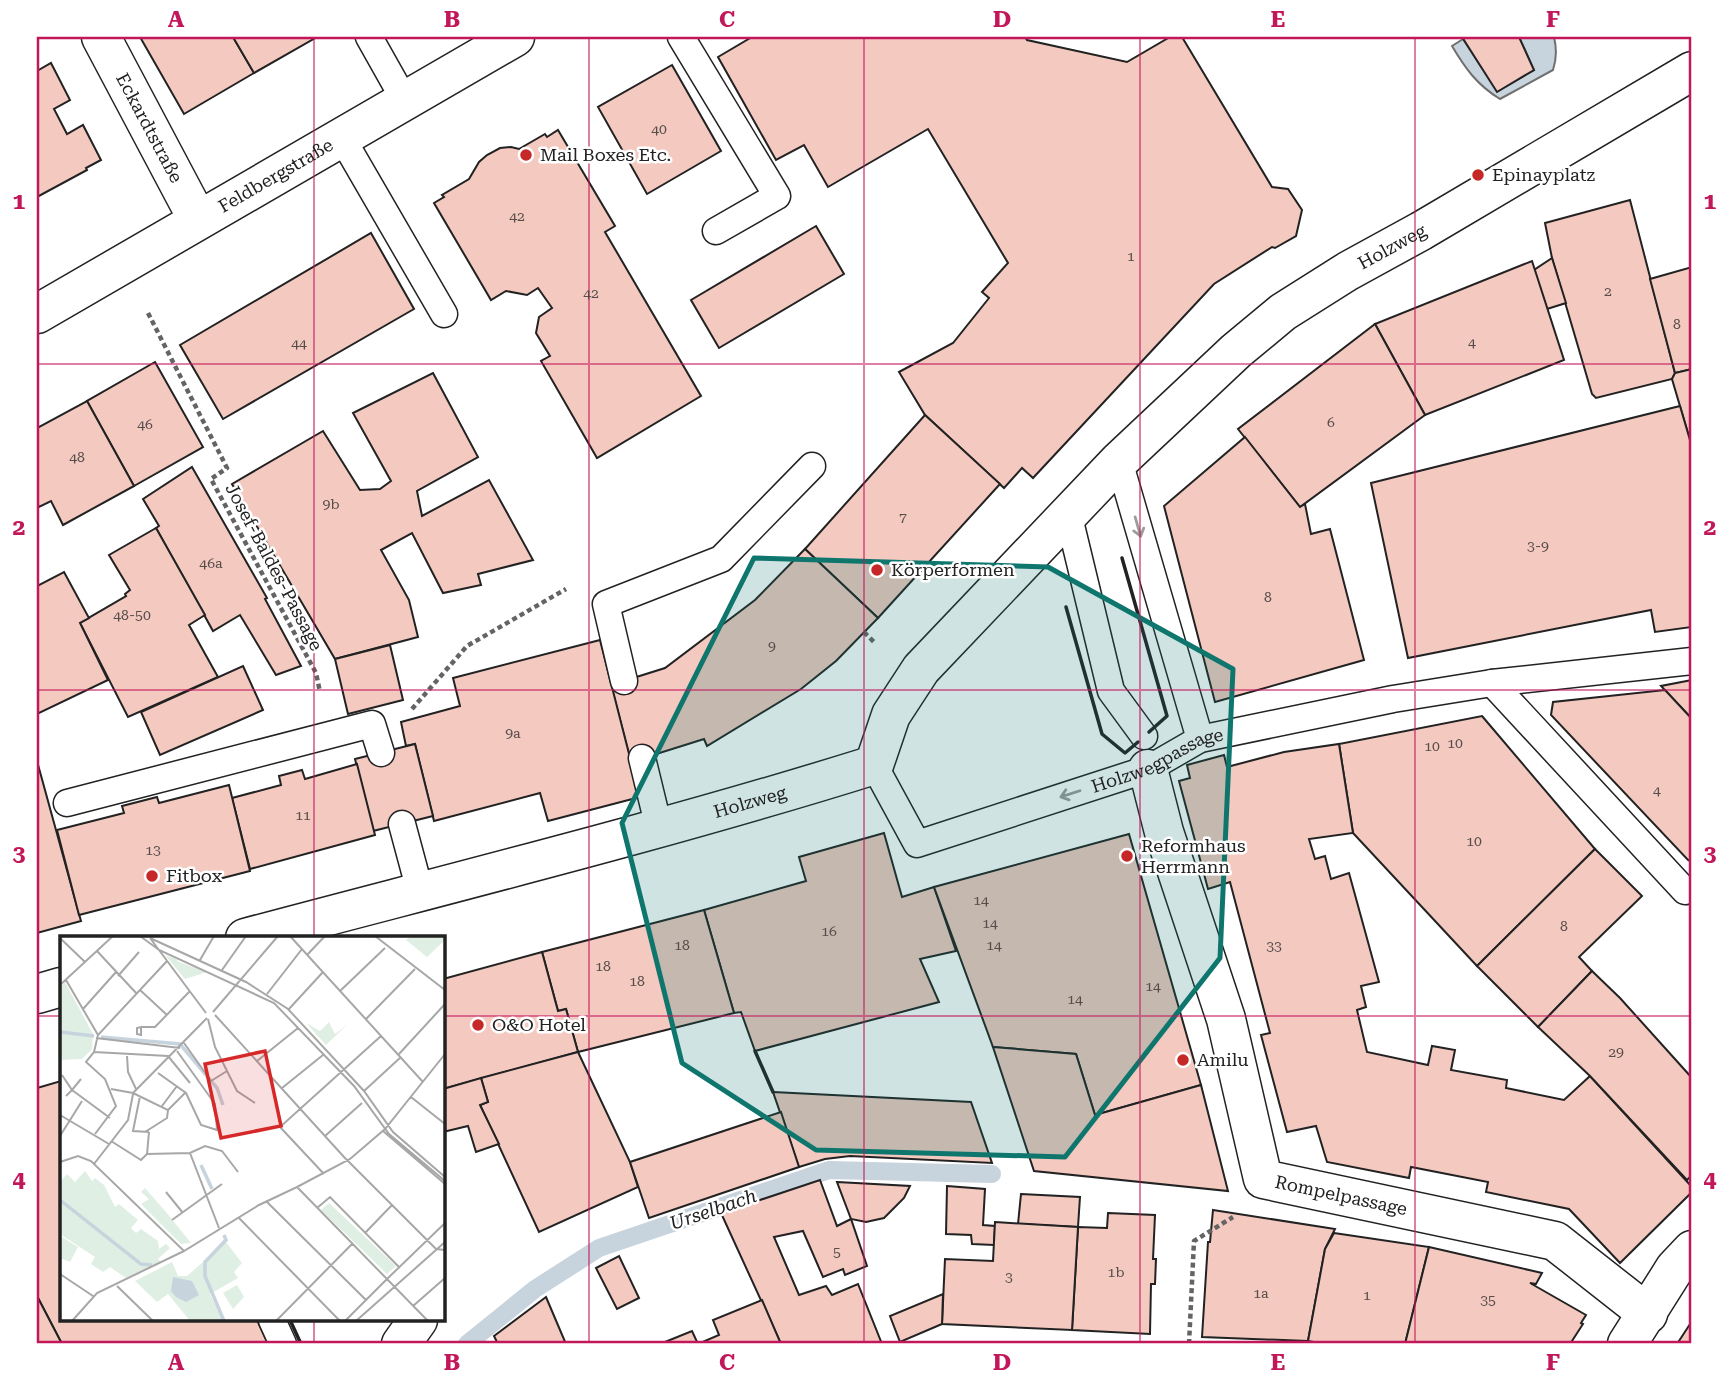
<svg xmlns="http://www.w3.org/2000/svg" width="1729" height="1381" viewBox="0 0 1729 1381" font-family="'Roboto Serif',serif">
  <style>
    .water { fill: #c7d3dd; stroke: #6f6f6f; stroke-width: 2 }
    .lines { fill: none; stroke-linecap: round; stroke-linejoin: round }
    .stream { stroke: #c7d3dd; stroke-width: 18 }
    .building { fill: #f3c9c0; stroke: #222; stroke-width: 2 }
    .lane-casing { stroke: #222; stroke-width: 29 }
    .street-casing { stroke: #222; stroke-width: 41 }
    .secondary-casing { stroke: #222; stroke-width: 41 }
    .path { stroke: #646464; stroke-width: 4.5; stroke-dasharray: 5 3.5; stroke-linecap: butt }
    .lane { stroke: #fff; stroke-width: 26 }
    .street { stroke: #fff; stroke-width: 38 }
    .secondary { stroke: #fff; stroke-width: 38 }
    .fence { stroke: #222; stroke-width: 2; stroke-dasharray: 9 3.5; stroke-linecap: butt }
    .wall { stroke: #222; stroke-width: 3.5 }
    .oneway { stroke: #9c9c9c }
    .marked { fill: #0f766e; fill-opacity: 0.2; stroke: #0f766e; stroke-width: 5; stroke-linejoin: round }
    .grid { fill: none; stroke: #c2185b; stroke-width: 2; stroke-opacity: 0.55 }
    .poi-dot { fill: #c62828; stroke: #fff; stroke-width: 2.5 }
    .labels { text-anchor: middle; stroke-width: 5; stroke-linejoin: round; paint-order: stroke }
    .number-label { font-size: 14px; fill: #564c4a }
    .street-label { font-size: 18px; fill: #222; stroke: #fff }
    .poi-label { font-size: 18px; fill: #222; stroke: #fff; text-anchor: start }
    .water-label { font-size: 19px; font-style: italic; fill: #222; stroke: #fff }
    .inset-river { fill: none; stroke: #c7d3dd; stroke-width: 3.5 }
    .inset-road { fill: none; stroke: #a7a7a7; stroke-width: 2 }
    .view { fill: #d62828; fill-opacity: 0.15; stroke: #d62828; stroke-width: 3.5 }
    .inset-edge { fill: none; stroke: #222; stroke-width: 3.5 }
    .neatline { fill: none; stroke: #c2185b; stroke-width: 2.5 }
    .grid-label { font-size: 23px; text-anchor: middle; font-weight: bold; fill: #c2185b }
  </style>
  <rect width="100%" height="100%" fill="#fff"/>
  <path class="water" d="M1519,37H1554C1557,49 1557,58 1553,70L1500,99C1477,85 1465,68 1452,46L1463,39L1497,91L1534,70Z"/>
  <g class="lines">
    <path class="stream" d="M467,1344L535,1289L599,1248L829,1170L992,1174"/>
  </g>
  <g class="building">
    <path d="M140,37H233L254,73L184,114Z"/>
    <path d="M233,37H317L254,73Z"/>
    <path d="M752,37H1025L1027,40L1127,62L1170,37H1182L1272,187L1288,189L1302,210L1296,236L1275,248L1272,247L1214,284L1033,478L1022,468L1004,488L925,415L899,372L953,343L989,298L982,292L1008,263L928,129L828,187L804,145L776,160L718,57Z"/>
    <path d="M1462,37H1519L1534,70L1497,92Z"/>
    <path d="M51,63L70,100L54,109L67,134L83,125L101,160L86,168L87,170L37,197V71Z"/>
    <path d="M672,65L721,151L647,194L598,107Z"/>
    <path d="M558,130L615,226L605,232L701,396L597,458L541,361L550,356L536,333L539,317L552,308L538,288L527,295L506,291L491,300L434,203L444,197L442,195L469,179L479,162L487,155L500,148L511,147L519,149L545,134L547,137Z"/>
    <path d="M1630,200L1675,373L1672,379L1596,398L1592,394L1552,258L1545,223Z"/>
    <path d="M816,226L844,274L719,348L691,300Z"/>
    <path d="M371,233L414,309L223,419L180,345Z"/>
    <path d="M1552,258L1566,303L1547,309L1534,270Z"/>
    <path d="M1532,261L1564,360L1425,415L1375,324Z"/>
    <path d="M1692,267V369L1675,373L1650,279Z"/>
    <path d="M1375,324L1425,415L1300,507L1238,429Z"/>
    <path d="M155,362L203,447L134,486L87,401Z"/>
    <path d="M1692,369V447L1672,379L1675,373Z"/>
    <path d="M433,373L478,457L417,491L422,516L489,480L533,560L478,574L481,585L443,593L412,533L381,550L409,600L418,637L335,659L232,484L323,431L360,490L380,489L391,481L353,413Z"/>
    <path d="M87,401L134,486L63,525L51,501L39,507L37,503V428Z"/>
    <path d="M1680,406L1692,447V627L1655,632L1651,610L1408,658L1371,483Z"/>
    <path d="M925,415L1000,484L878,618L805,549Z"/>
    <path d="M1245,437L1300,507L1305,504L1311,534L1330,529L1364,660L1215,702L1164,506Z"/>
    <path d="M192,467L267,598L265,599L301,666L276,675L240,615L213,631L156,528L159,526L143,499Z"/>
    <path d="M156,528L205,615L189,625L218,677L128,717L80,623L126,596L125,594L130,590L109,555Z"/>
    <path d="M805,549L878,618L836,661L801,689L707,746L704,739L631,762L611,685L665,668L755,600Z"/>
    <path d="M64,572L89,618L80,623L108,680L37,714V586Z"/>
    <path d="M600,640L640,797L548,821L540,793L434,821L415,744L406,746L401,722L460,706L453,678Z"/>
    <path d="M390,645L403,700L348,714L335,659Z"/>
    <path d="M243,666L263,710L160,755L141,712Z"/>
    <path d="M1692,680V719L1661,686Z"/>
    <path d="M1665,690L1692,719V862L1688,860L1551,715L1553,702Z"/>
    <path d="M1482,716L1595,849L1477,966L1353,833L1339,744Z"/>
    <path d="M415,744L433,816L373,831L355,759Z"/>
    <path d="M1339,744L1353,833L1309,839L1315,859L1325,856L1331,879L1349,873L1379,982L1361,986L1366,1007L1357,1010L1367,1052L1428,1065L1432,1046L1455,1050L1451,1070L1507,1080L1506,1088L1564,1100L1590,1076L1692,1187V1192L1620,1263L1569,1209L1486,1192L1488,1182L1411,1167L1409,1178L1327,1162L1316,1126L1287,1132L1261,1035L1270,1033L1230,882L1208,889L1179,781L1190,778L1187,765L1224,755L1227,767L1284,752Z"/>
    <path d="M37,761L81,921L37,933Z"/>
    <path d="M357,764L375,835L250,869L232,798L281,785L279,776L302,770L305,779Z"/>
    <path d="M229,785L250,871L79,915L57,830L124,813L122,806L157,797L159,803Z"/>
    <path d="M884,833L902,897L934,887L956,951L920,959L939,1002L755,1051L741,1012L734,1013L704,910L806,881L799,857Z"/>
    <path d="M1129,834L1201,1085L1095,1115L1076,1054L993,1047L934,887Z"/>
    <path d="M1595,849L1642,896L1579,957L1592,971L1538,1027L1477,966Z"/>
    <path d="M704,910L734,1013L578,1052L566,1009L558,1011L542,952Z"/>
    <path d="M542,952L558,1011L566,1009L578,1052L443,1089V979Z"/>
    <path d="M1592,971L1620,998L1692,1078V1175L1687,1180L1590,1076L1538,1027Z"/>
    <path d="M993,1047L1076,1054L1095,1115L1201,1085L1228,1191L1034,1171Z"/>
    <path d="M578,1052L630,1162L638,1187L539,1232L480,1105L488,1102L481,1078Z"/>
    <path d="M481,1078L488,1102L480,1105L499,1144L476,1152L468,1126L443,1132V1089Z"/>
    <path d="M61,1081V1320H257L268,1344H62L37,1296V1088Z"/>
    <path d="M773,1092L971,1102L992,1163L850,1156L825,1159L799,1167Z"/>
    <path d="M781,1112L799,1167L649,1218L630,1162Z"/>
    <path d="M820,1180L837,1226L851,1219L867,1266L845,1275L843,1269L823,1277L803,1231L774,1237L799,1295L826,1286L832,1295L858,1284L882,1344H781L721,1213Z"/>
    <path d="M837,1182L910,1186L904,1198L884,1218L866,1222L851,1219Z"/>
    <path d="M947,1186L985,1189L983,1225L995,1226L994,1245L972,1244L971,1235L946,1234Z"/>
    <path d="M1021,1194L1080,1197L1078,1227L1018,1224Z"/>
    <path d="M1213,1210L1335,1229L1325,1249L1308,1341L1202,1337L1208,1242H1210Z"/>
    <path d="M1108,1213L1155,1215L1153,1259H1156L1155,1284H1151L1150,1334L1072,1330L1078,1227L1107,1228Z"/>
    <path d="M995,1222L1078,1227L1072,1330L942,1324L945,1259L993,1261Z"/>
    <path d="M1334,1233L1429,1247L1405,1344H1325L1308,1341L1325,1249Z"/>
    <path d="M1429,1247L1542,1273L1536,1284L1530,1283L1586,1315L1581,1323L1583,1324L1570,1344H1405Z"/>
    <path d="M619,1256L639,1298L617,1309L596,1268Z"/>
    <path d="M943,1294L942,1324L900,1342L890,1316Z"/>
    <path d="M37,1296L62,1344H37Z"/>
    <path d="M546,1297L566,1344H498L494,1336Z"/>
    <path d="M762,1300L781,1344H660L692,1331L698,1344L719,1335L713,1320Z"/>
    <path d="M1692,1321V1344H1677Z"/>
  </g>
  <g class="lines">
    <g class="lane-casing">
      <g id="lane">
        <path d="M369,37L405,101"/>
        <path d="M681,37L777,196L716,231"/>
        <path d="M342,138L444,314"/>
        <path d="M1119,461L1200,739"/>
        <path d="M1068,513L1111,691L1144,736"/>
        <path d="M624,681L606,604L721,559L812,466"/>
        <path d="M1492,683L1685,891"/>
        <path d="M642,758L659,828"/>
        <path id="s1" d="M874,765L917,844L1148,769L1200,739L1393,699L1492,683L1692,661"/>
        <path d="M67,803L372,724L381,753"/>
        <path d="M402,824L420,891"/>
        <path d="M272,1320L283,1344"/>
      </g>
    </g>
    <g class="street-casing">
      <g id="street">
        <path id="s2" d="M101,37L198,220"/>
        <path id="s3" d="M1148,769L1164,832L1226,1019L1263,1179L1555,1241L1648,1314"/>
        <path id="s4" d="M245,938C455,882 666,830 874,765L891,715L921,669L1119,461L1236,351L1283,312L1348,271L1421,231L1692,71"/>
        <path d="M37,994L61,987"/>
        <path d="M401,1344L418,1320"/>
        <path d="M1627,1344L1675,1268L1692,1250"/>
      </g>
    </g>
    <g class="secondary-casing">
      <g id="secondary">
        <path id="s5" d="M37,314L515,37"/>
      </g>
    </g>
    <g class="path">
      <path d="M148,313L227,468L211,479L316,673L320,692"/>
      <path d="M864,632L876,644"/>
      <path d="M412,709L467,646L566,589"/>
      <path d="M1189,1344L1194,1241L1233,1217"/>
    </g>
    <use href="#lane" class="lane"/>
    <use href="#street" class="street"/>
    <use href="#secondary" class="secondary"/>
    <path class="fence" d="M444,1344L445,1342"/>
    <g class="wall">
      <path d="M1122,558L1167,716L1149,732"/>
      <path d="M1066,607L1102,734L1125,753L1138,742"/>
      <path d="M755,1051L773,1092"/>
      <path d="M290,1320L301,1344"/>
    </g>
  </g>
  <defs><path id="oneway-shaft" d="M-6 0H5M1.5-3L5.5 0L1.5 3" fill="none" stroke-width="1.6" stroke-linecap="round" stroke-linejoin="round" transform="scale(1.75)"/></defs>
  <g class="oneway">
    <use href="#oneway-shaft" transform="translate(1138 527) rotate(74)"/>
    <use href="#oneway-shaft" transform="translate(1070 794) rotate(162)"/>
  </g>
  <path class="marked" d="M754,558L1048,567L1233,669L1220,958L1065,1157L816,1150L682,1063L622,823Z"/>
  <path class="grid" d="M314,37V938M589,37V1344M864,37V1344M1140,37V1344M1415,37V1344M37,364H1692M37,690H1692M37,1016H61M443,1016H1692M314,1320V1344"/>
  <g class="poi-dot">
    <circle cx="526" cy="155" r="7"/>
    <circle cx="1478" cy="175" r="7"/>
    <circle cx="877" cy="570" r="7"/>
    <circle cx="1127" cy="856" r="7"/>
    <circle cx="152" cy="876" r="7"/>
    <circle cx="478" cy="1025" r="7"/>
    <circle cx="1183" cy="1060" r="7"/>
  </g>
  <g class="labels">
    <g class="number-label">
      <text x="659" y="134">40</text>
      <text x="517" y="221">42</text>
      <text x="1131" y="261">1</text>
      <text x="1608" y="296">2</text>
      <text x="591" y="298">42</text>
      <text x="1677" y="329">8</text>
      <text x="1472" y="347">4</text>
      <text x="299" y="348">44</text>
      <text x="1331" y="427">6</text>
      <text x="145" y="429">46</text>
      <text x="77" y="462">48</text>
      <text x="331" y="509">9b</text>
      <text x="903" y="522">7</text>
      <text x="1538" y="551">3-9</text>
      <text x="211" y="568">46a</text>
      <text x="1268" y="602">8</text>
      <text x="132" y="620">48-50</text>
      <text x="772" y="651">9</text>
      <text x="513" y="738">9a</text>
      <text x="1455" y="748">10</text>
      <text x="1432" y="751">10</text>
      <text x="1657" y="795">4</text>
      <text x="303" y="820">11</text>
      <text x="1474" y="846">10</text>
      <text x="153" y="855">13</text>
      <text x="981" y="905">14</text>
      <text x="990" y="928">14</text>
      <text x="1564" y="931">8</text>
      <text x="829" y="936">16</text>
      <text x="682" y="950">18</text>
      <text x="994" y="950">14</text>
      <text x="1274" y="951">33</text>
      <text x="603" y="971">18</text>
      <text x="637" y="986">18</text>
      <text x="1153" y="991">14</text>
      <text x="1075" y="1004">14</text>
      <text x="1616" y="1057">29</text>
      <text x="837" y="1257">5</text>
      <text x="1116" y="1277">1b</text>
      <text x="1009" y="1282">3</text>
      <text x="1261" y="1298">1a</text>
      <text x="1367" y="1300">1</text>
      <text x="1488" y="1305">35</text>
    </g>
    <g class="street-label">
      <text dy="6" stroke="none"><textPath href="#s2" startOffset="103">Eckardtstraße</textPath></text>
      <text dy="6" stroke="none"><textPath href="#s5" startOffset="276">Feldbergstraße</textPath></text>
      <text dy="6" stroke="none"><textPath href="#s4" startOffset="1396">Holzweg</textPath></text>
      <text transform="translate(274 567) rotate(62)" y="6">Josef-Baldes-Passage</text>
      <text dy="6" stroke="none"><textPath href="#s1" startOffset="345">Holzwegpassage</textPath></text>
      <text dy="6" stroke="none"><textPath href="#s4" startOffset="523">Holzweg</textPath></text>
      <text dy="6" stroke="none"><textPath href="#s3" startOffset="506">Rompelpassage</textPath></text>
    </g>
    <g class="poi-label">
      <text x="540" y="161">Mail Boxes Etc.</text>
      <text x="1492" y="181">Epinayplatz</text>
      <text x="891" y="576">Körperformen</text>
      <text x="1141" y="852">Reformhaus<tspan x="1141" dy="21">Herrmann</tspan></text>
      <text x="166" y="882">Fitbox</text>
      <text x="492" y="1031">O&amp;O Hotel</text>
      <text x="1197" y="1066">Amilu</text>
    </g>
    <g class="water-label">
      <text transform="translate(713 1209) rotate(-19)" y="7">Urselbach</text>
    </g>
  </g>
  <g transform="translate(60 936)">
    <rect width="385" height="385" fill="#fff"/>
    <path d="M351,0H385V4L367,21L346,4ZM105,19L116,23L119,26L147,36L125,43ZM5,46L33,98L32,113L22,123L0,124V51ZM269,86L275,98L288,88L266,109L246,87L260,95ZM25,235L32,245L35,242L44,249L55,271L59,268L78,284L71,292L76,297L81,293L98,305L99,313L106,308L110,312L98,323L101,326L66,342L50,331L43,336L31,328L35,321L0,298V246L7,238L15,246ZM85,252L106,276L131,307L121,308L81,268L89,263L81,256ZM269,267L336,330L327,338L261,274ZM2,301L18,311L10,326L0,322ZM166,306L182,327L174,336L178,342L150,358L163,385H130L108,358L97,366L75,345L112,326L118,340H127ZM177,349L184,361L173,373L163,357Z" fill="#e0efe3"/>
    <path d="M113,341L132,345L139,359L126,366L116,361L111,355Z" fill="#c7d3dd"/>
    <path class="inset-river" d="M0,96L34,100M41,101L120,108L157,152L163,169M141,229L152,253M0,264L81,328L92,329M164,385L145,340V326L166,304L164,299"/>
    <path class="inset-road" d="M80,0L99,14L214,67L294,150L329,198L385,245M230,0L363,146M315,0L385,54M0,2L25,26M90,2L186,46L228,73L304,155L333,196L385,241M90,2L146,77M37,15L77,58M247,19L265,0M140,24L154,0M162,34L186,0M58,40L79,16M6,44L38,99M0,49L53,0M80,54L107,79M280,55L325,12M207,58L242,13M23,73L56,36M229,73L263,36M153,76L218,0M155,79L284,221L376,313L385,314M148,83L155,111L177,155L195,167M306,83L355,33M81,91H95L130,55M81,91V99L77,98V92ZM36,102L120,112M124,107L151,145L167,135M34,116L108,120L130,147M339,118L385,68M67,120L68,136L76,153M197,125L238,92M98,137L126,157L141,189L157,194L155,168L117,115M2,139L12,154L21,143M222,152L263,119M51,153L73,157L108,174L107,182L85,196M304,155L341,121M73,157L147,82M6,160L12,154L50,182M80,160L73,195L89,196M351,161L385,188M102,170L117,150M108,174L125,157M0,179L49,208M323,195L385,248M35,198L56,170L45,143L26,126L34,116L38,99L107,25M0,200L22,165M265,200L302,167M51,205L81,224L87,218M130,217L159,292M87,218L130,217L145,210L162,215L178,236M87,218L89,196M0,226L18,220L31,225L124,315L199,269L237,251L368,385M34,228L68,184L73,158M264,238L220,191L321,100M237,251L290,223L325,193L385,118M106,256L123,277M206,265L306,364M257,272L270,261L340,332M178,281L280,385M112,284L162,248M305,297L332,269M0,338L33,360M327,343L385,287M57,350L93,385M353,370L385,342M12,385L37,357L124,315M216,385L292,308M285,385L327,343M296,385L385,306"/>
    <path class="view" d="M205,115L221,190L161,202L145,128Z"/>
    <rect width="385" height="385" class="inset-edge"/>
  </g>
  <rect width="1729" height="1381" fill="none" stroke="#ffffff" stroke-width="77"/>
  <rect x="38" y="38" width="1652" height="1304" class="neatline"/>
  <g class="grid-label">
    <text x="176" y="27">A</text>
    <text x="452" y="27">B</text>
    <text x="727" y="27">C</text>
    <text x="1002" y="27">D</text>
    <text x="1278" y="27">E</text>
    <text x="1553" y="27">F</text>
    <text x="19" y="209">1</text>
    <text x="1710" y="209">1</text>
    <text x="19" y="535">2</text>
    <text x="1710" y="535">2</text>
    <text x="19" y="861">3</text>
    <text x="1710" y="861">3</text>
    <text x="19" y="1187">4</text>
    <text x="1710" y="1187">4</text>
    <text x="176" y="1370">A</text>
    <text x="452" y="1370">B</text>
    <text x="727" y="1370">C</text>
    <text x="1002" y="1370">D</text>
    <text x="1278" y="1370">E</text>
    <text x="1553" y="1370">F</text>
  </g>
</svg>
